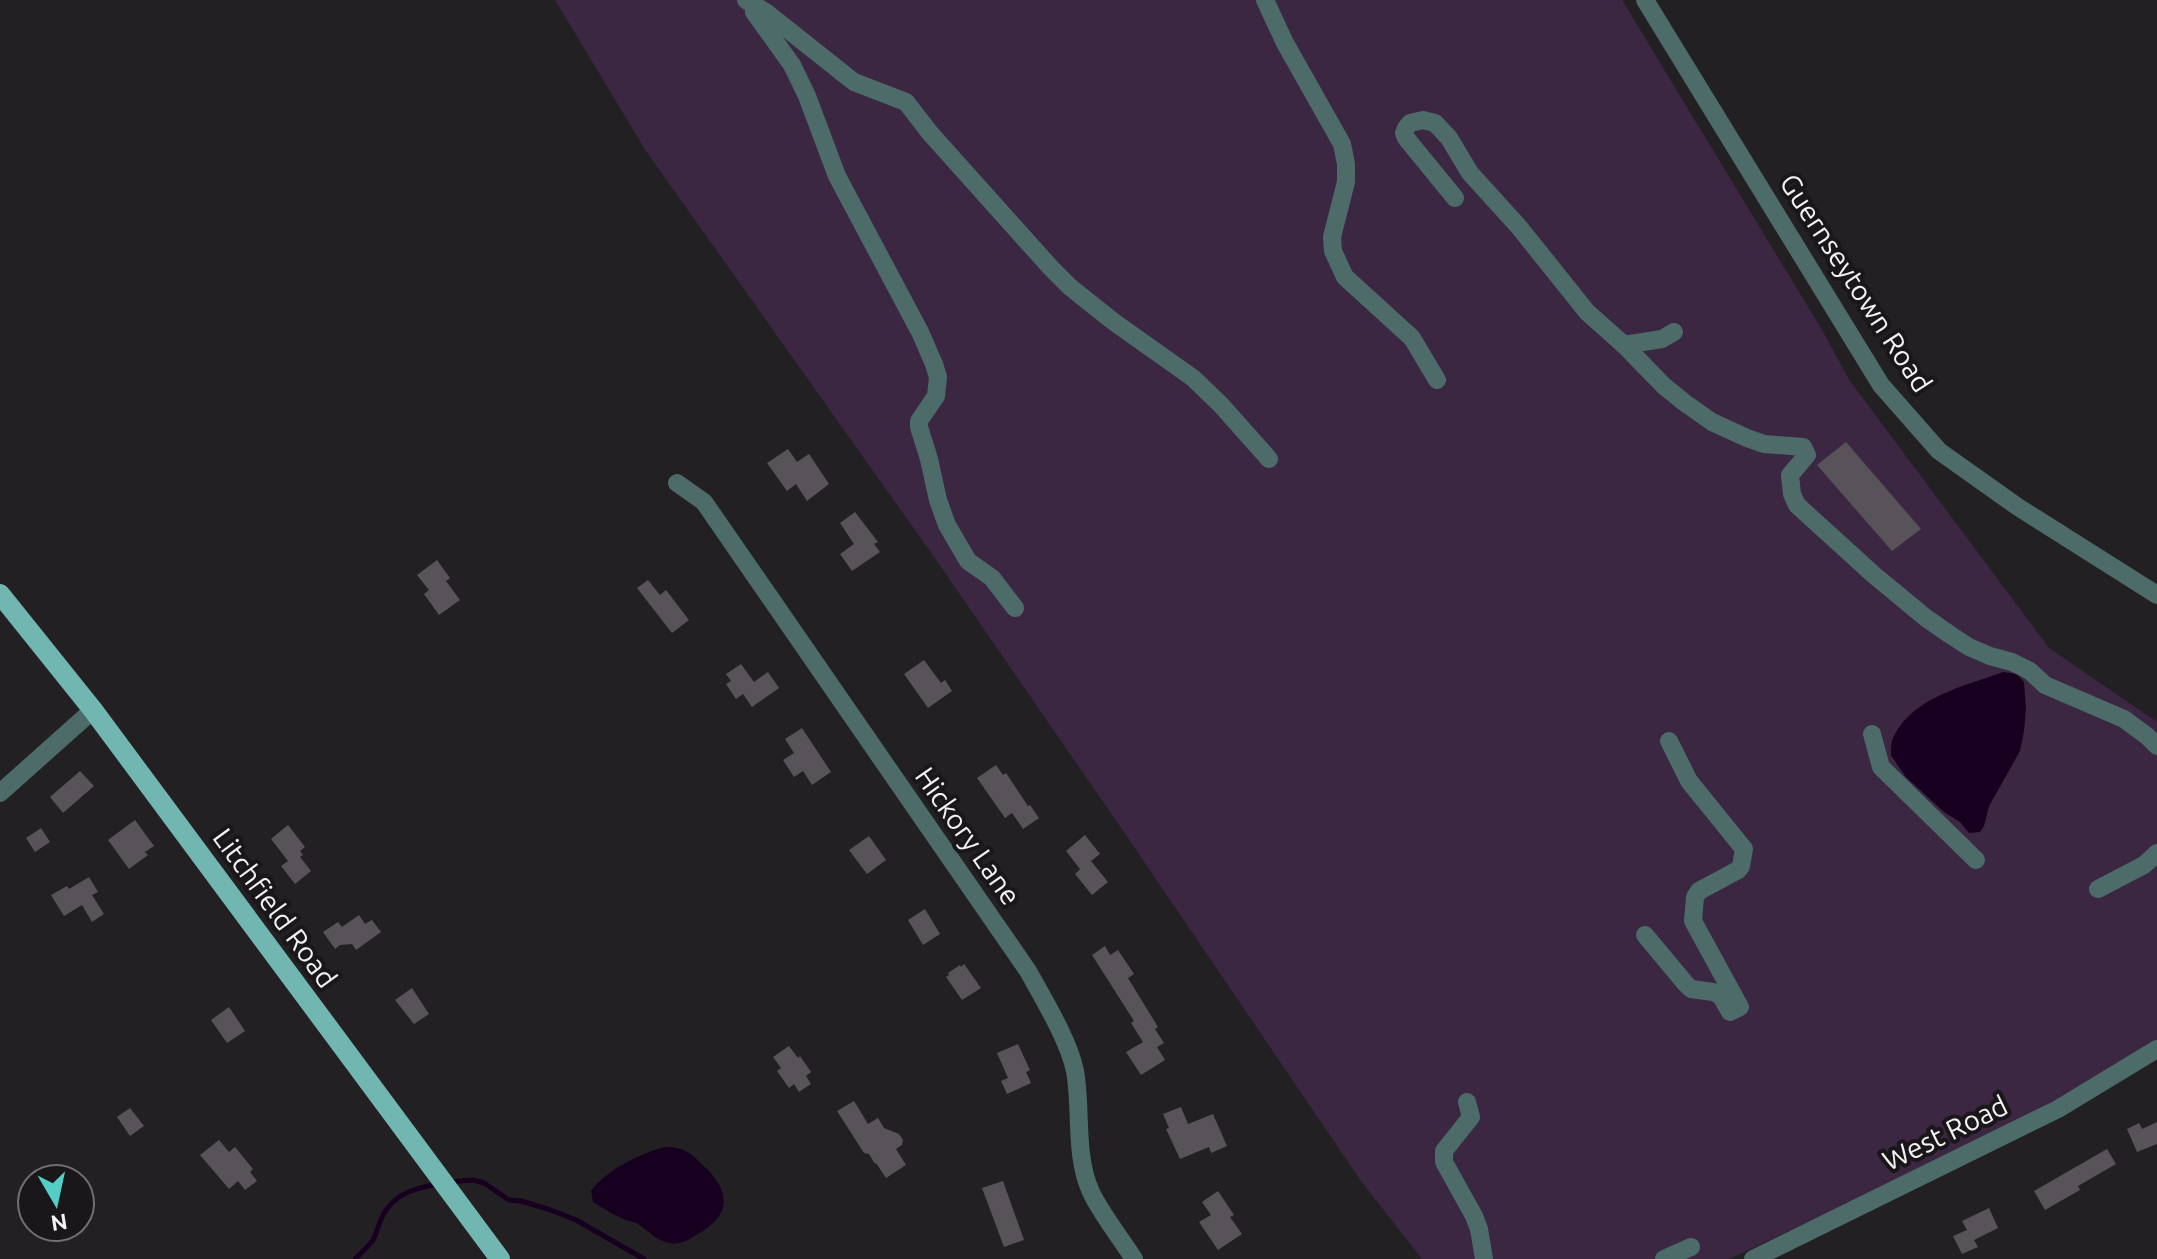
<svg xmlns="http://www.w3.org/2000/svg" width="2157" height="1259" viewBox="0 0 2157 1259" font-family="Ubuntu,sans-serif">
  <style>
    .green { fill: #3c2742 }
    .water { fill: #17001f }
    .lines { fill: none; stroke-linecap: round; stroke-linejoin: round }
    .stream { stroke: #17001f; stroke-width: 5 }
    .building { fill: #575358 }
    .minor { stroke: #4c6b69; stroke-width: 18 }
    .major { stroke: #72b6b1; stroke-width: 20 }
    .labels { text-anchor: middle; stroke-width: 8; stroke-linejoin: round; paint-order: stroke }
    .street-label { font-size: 28px; fill: #f4f2f5; stroke: #1a171b }
  </style>
  <rect width="100%" height="100%" fill="#232024"/>
  <path class="green" d="M555,0H1622L1822,330L1850,381L2049,648L2157,722V1044L2033,1117L1729,1259H1422L1361,1181L1128,838L932,554L646,151Z"/>
  <g class="water">
    <path d="M2003,672L2017,674L2024,682L2026,708L2024,731L2020,751L1989,806L1984,826L1980,832L1969,833L1960,822L1944,812L1905,776L1891,755C1891,749 1891,741 1894,736C1914,696 1966,686 2003,672Z"/>
    <path d="M665,1147C687,1147 692,1155 707,1169C732,1195 729,1216 698,1234C689,1240 680,1245 669,1243C655,1240 649,1231 638,1224C633,1221 631,1222 626,1220C615,1216 603,1208 593,1202L591,1191C606,1170 641,1153 665,1147Z"/>
  </g>
  <g class="lines">
    <g class="stream">
      <path d="M448,1182L473,1180L484,1183L509,1200L521,1201L548,1209L576,1220L644,1259"/>
      <path d="M355,1259C361,1253 368,1247 373,1240C377,1232 379,1223 383,1215C395,1193 416,1188 438,1184"/>
    </g>
  </g>
  <g class="building">
    <path d="M1846,442L1921,529L1892,551L1817,465Z"/>
    <path d="M788,449L797,462L809,454L829,484L807,501L796,484L787,491L767,463Z"/>
    <path d="M855,512L878,542L874,544L880,552L852,571L840,554L854,544L840,523Z"/>
    <path d="M437,560L450,578L446,581L460,600L439,615L424,594L429,590L417,575Z"/>
    <path d="M648,580L660,595L666,590L689,620L672,633L637,588Z"/>
    <path d="M924,660L941,683L945,680L952,691L928,708L904,674Z"/>
    <path d="M741,664L754,682L768,672L779,688L752,707L743,694L736,699L726,684L731,681L726,674Z"/>
    <path d="M802,728L831,772L812,785L803,771L794,777L783,760L794,753L785,739Z"/>
    <path d="M996,765L1003,775L1006,773L1028,806L1030,805L1039,818L1023,829L1012,813L1005,818L977,778Z"/>
    <path d="M80,771L94,786L63,813L50,797Z"/>
    <path d="M135,820L154,846L145,852L148,855L129,869L108,840Z"/>
    <path d="M288,825L305,847L300,851L303,855L300,857L311,871L295,884L281,866L288,861L271,839Z"/>
    <path d="M41,828L50,842L35,852L26,838Z"/>
    <path d="M1085,835L1100,854L1091,861L1108,882L1092,895L1075,874L1080,869L1066,851Z"/>
    <path d="M869,836L886,860L867,874L849,850Z"/>
    <path d="M89,877L98,892L92,895L104,914L92,922L82,905L64,916L51,895L67,886L69,889Z"/>
    <path d="M925,909L940,934L923,945L908,920Z"/>
    <path d="M359,915L365,924L372,920L381,932L356,950L352,944L340,945L335,949L323,932L338,922L342,927Z"/>
    <path d="M1105,946L1110,955L1118,950L1134,974L1128,978L1158,1027L1155,1029L1164,1043L1157,1047L1165,1060L1141,1075L1126,1052L1143,1042L1131,1023L1134,1021L1092,955Z"/>
    <path d="M964,964L981,988L962,1000L946,977L949,975L948,973L960,965L961,967Z"/>
    <path d="M412,988L429,1014L414,1024L395,1000Z"/>
    <path d="M229,1007L245,1031L227,1043L211,1020Z"/>
    <path d="M1018,1044L1030,1070L1026,1072L1031,1083L1007,1094L1001,1081L1008,1078L997,1053Z"/>
    <path d="M789,1046L798,1058L800,1056L811,1072L806,1076L811,1084L799,1092L794,1084L789,1088L777,1071L781,1068L773,1057Z"/>
    <path d="M854,1101L868,1124L878,1118L884,1128L899,1134L903,1140L902,1145L896,1149L906,1165L886,1178L876,1163L875,1164L869,1154L864,1153L837,1111Z"/>
    <path d="M1181,1107L1188,1124L1213,1114L1227,1146L1211,1153L1209,1147L1180,1159L1166,1129L1169,1128L1163,1114Z"/>
    <path d="M130,1108L144,1126L130,1136L117,1117Z"/>
    <path d="M2157,1122V1144L2137,1152L2127,1129L2139,1123L2142,1129Z"/>
    <path d="M219,1140L229,1152L235,1147L253,1169L250,1172L257,1181L245,1190L238,1181L229,1189L200,1155Z"/>
    <path d="M2107,1149L2116,1164L2078,1186L2080,1190L2045,1210L2034,1191Z"/>
    <path d="M1003,1181L1024,1240L1004,1247L982,1188Z"/>
    <path d="M1218,1191L1234,1215L1230,1217L1242,1234L1218,1250L1199,1222L1211,1215L1202,1202Z"/>
    <path d="M1989,1208L1998,1228L1974,1240L1978,1247L1962,1254L1953,1236L1967,1230L1962,1221Z"/>
  </g>
  <g class="lines">
    <g class="minor">
      <path d="M746,0L767,13L854,82L906,102L930,133L1051,268L1070,287L1114,322L1193,378L1221,405L1269,459"/>
      <path d="M1265,0L1285,43L1342,144L1346,164V182L1332,237L1333,251L1345,277L1412,338L1437,380"/>
      <path d="M1645,0L1881,385L1939,451L2018,507L2157,595"/>
      <path d="M754,12L792,65L807,96L837,176L920,332L934,364L938,377L936,396L919,421V427L929,459L938,500L947,525L968,561L992,578L1015,608"/>
      <path d="M1455,198L1406,138L1404,133L1406,128L1410,123L1423,120L1435,123L1449,138L1470,173L1519,227L1587,312L1624,345L1664,386L1685,403L1712,422L1747,438L1764,444L1803,447L1807,455L1790,475L1792,494L1797,505L1874,575L1926,618L1952,636L1969,647L1990,656L2012,662L2030,671L2045,685L2124,719L2147,736L2157,746"/>
      <path d="M1624,345L1662,339L1674,332"/>
      <path d="M677,483L704,502L1028,971C1043,998 1069,1041 1075,1071C1082,1110 1074,1155 1091,1192C1100,1212 1122,1240 1134,1259"/>
      <path d="M1872,734L1881,767L1976,860"/>
      <path d="M0,793L93,710"/>
      <path d="M2098,889L2144,865L2157,853"/>
      <path d="M1645,935L1685,983L1691,989L1713,992L1721,996L1730,1012L1740,1007L1693,921L1695,897L1699,891L1738,870L1741,866L1744,849L1689,781L1669,741"/>
      <path d="M1467,1102L1471,1117L1444,1151V1162L1474,1216L1479,1229L1484,1259"/>
      <path d="M1664,1259L1691,1247"/>
      <path d="M1753,1259L2058,1109L2157,1049"/>
    </g>
    <path class="major" d="M0,594L93,710L500,1259"/>
  </g>
  <g class="labels">
    <g class="street-label">
      <text transform="translate(1856 283) rotate(57)" y="10">Guernseytown Road</text>
      <text transform="translate(968 836) rotate(55)" y="10">Hickory Lane</text>
      <text transform="translate(275 908) rotate(54)" y="10">Litchfield Road</text>
      <text transform="translate(1945 1133) rotate(-26)" y="10">West Road</text>
    </g>
  </g>
  <g transform="translate(56 1203) rotate(171)"><circle r="38" fill="#1a171b" stroke="#716f72" stroke-width="2"/>
  <path d="M0-6L14 30L0 20L-14 30Z" fill="#54cdc6"/>
  <text y="-12" font-size="22" font-weight="bold" text-anchor="middle" fill="#f4f2f5">N</text>
  </g>
</svg>
